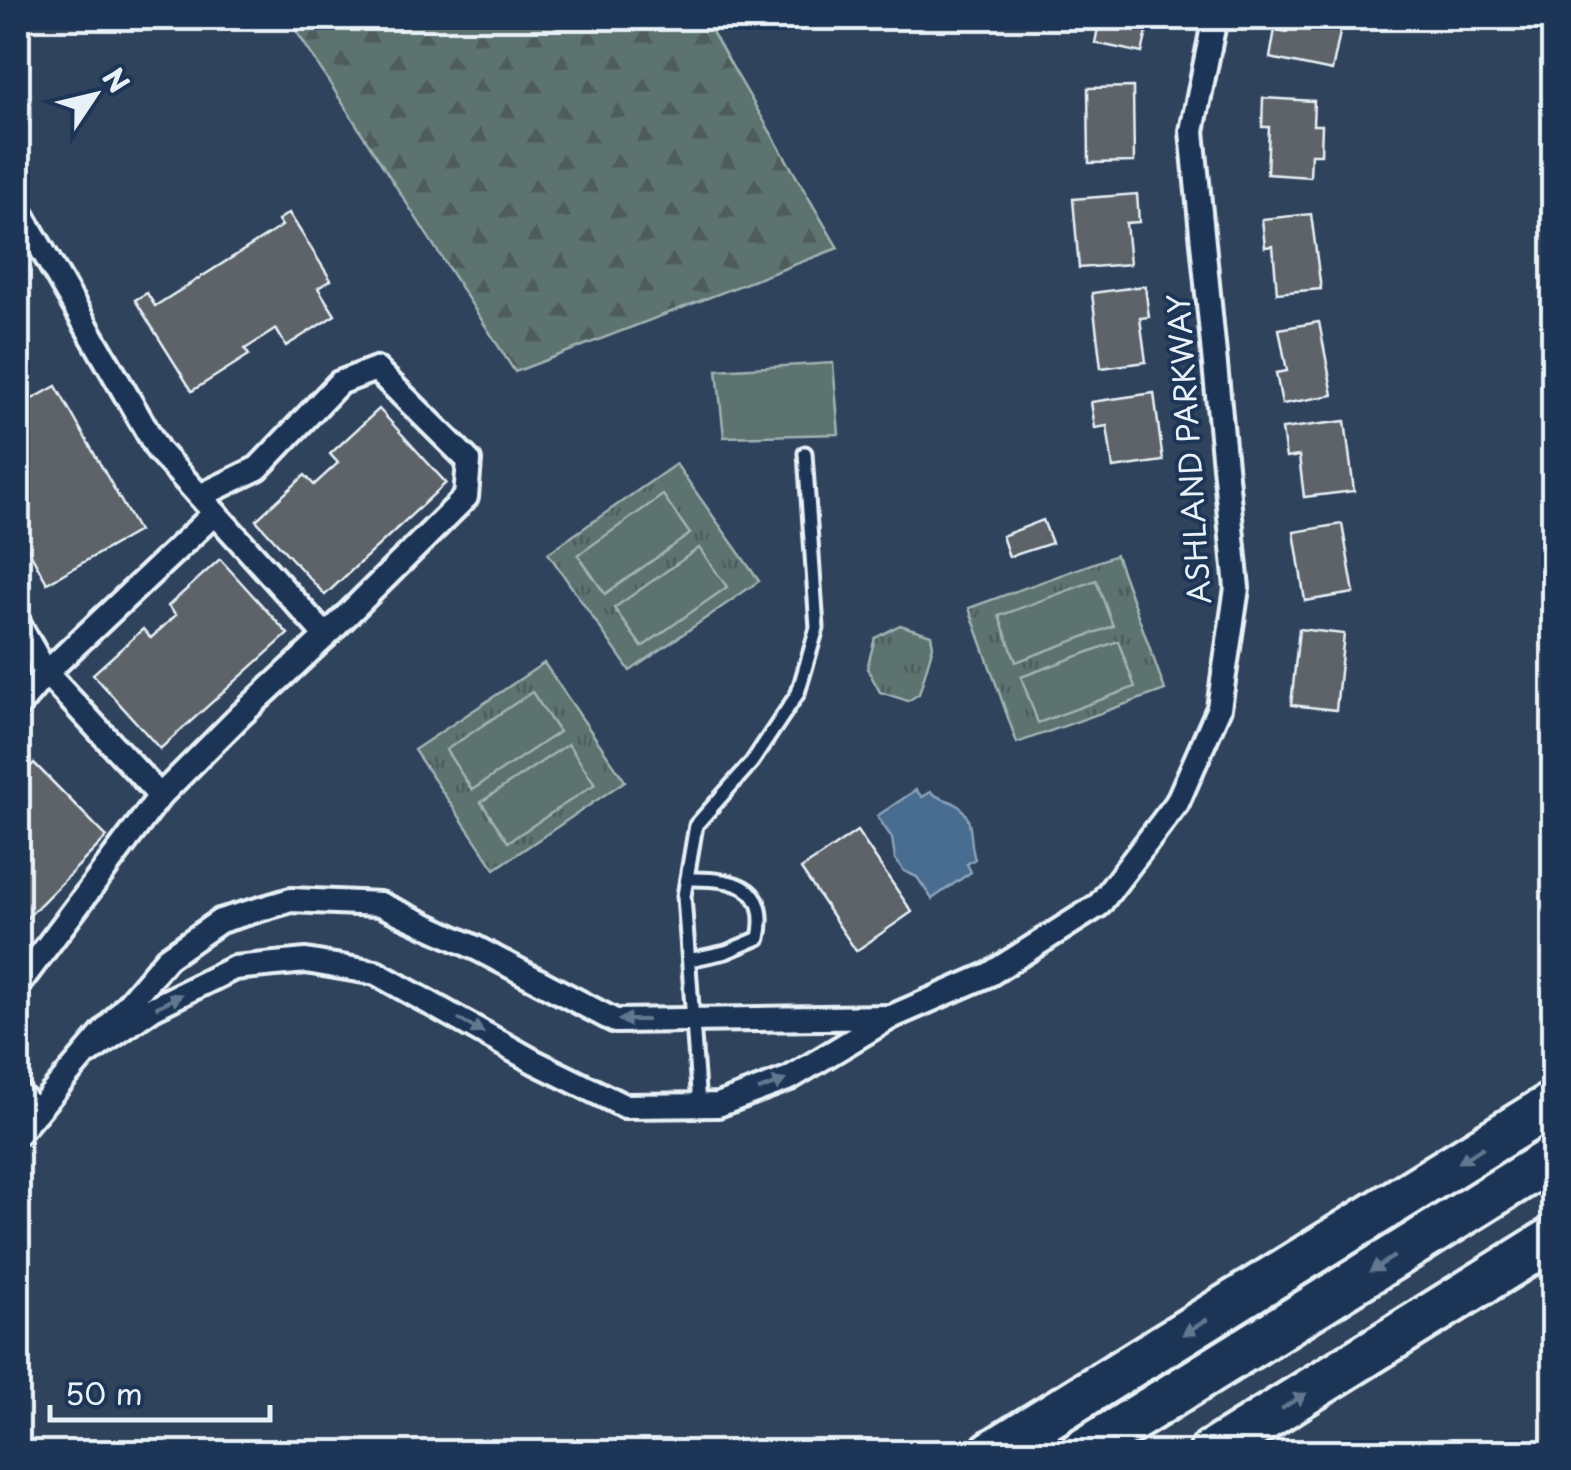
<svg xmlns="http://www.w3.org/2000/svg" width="1571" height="1470" viewBox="0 0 1571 1470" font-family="'Playpen Sans',sans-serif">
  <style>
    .grass { fill: url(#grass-tufts); stroke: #a2b2b4; stroke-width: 2.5 }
    .forest { fill: url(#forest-firs); stroke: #a2b2b4; stroke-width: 2.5 }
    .pitch { fill: #5b7370; stroke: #a2b2b4; stroke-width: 2.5 }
    .water { fill: #496d90; stroke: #89a2ba; stroke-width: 2.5 }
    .building { fill: #5d6469; stroke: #e8f1f8; stroke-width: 2.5 }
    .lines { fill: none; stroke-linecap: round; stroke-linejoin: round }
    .lane-casing { stroke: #e8f1f8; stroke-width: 19 }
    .street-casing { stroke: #e8f1f8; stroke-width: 30 }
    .highway-casing { stroke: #e8f1f8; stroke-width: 50 }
    .lane { stroke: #1d3557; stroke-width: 11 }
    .street { stroke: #1d3557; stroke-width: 22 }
    .highway { stroke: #1d3557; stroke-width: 42 }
    .oneway { fill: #64778f }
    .labels { text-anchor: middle; stroke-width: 8; stroke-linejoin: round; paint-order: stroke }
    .street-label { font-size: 30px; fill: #e8f1f8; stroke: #1d3557 }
  </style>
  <defs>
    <pattern id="grass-tufts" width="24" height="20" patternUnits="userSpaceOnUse" patternTransform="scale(2.5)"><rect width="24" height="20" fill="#5b7370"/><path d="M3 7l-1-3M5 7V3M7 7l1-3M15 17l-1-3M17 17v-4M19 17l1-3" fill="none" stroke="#4f5b5b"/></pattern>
    <pattern id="forest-firs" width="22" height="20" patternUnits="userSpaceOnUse" patternTransform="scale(2.5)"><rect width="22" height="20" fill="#5b7370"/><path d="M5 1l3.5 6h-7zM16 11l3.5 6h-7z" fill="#4f5b5b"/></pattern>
  </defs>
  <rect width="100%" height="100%" fill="#30435c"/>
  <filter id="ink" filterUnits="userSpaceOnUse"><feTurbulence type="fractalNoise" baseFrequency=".01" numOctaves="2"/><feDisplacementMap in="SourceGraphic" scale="20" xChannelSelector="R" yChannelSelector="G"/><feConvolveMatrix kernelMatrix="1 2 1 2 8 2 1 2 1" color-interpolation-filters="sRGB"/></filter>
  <g filter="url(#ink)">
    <g class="grass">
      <path d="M676,464L759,581L630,671L548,553Z"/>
      <path d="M1116,555L1165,690L1017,743L969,608Z"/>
      <path d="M900,625L931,635L933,646L919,694L908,701L880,692L867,668L875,638Z"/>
      <path d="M544,663L625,781L495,869L414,750Z"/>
    </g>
    <path class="forest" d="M288,18H704L838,248L515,372Z"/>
    <g class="pitch">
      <path d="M833,363L839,434L724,437L717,370Z"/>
      <path d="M663,495L690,534L605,594L578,555Z"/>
      <path d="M699,548L727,587L642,647L614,608Z"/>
      <path d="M1096,580L1113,626L1016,662L999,616Z"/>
      <path d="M1118,641L1135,687L1038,723L1021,677Z"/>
      <path d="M532,692L559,732L472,790L446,750Z"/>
      <path d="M568,744L595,784L508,842L481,802Z"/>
    </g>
    <path class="water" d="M916,790L922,797L931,792C939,799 945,799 954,803C976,815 968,840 975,859L967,864L971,872L932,899L917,877L904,871L895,859L892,838L877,816Z"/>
    <g class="building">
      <path d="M1100,18H1150L1142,53L1095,43Z"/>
      <path d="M1291,18H1343L1332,71L1270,58L1275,29L1287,32Z"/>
      <path d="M1133,87L1134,162L1089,163L1088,88Z"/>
      <path d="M1263,98L1314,101L1313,125H1322L1321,154H1311L1310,177L1267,174L1269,127H1262Z"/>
      <path d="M1137,194L1139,222L1126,223L1130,264L1079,268L1073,199Z"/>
      <path d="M289,213L331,280L318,288L335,315L286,346L276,329L245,349L249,355L192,391L135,300L147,293L155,306L282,226L278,220Z"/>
      <path d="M1311,214L1321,289L1277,293L1273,246L1265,247L1262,219Z"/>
      <path d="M1145,286L1149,317L1140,318L1146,362L1101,368L1092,293Z"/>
      <path d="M1319,322L1333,395L1282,404L1276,373L1287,371L1279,329Z"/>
      <path d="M18,323L28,342L18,348Z"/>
      <path d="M56,386L138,531L47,583L18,531V523L30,517L18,496V407Z"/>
      <path d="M1154,393L1163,461L1113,468L1107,426L1095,428L1091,402Z"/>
      <path d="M379,409L446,483L325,595L256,520L305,475L314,485L338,463L330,454Z"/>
      <path d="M1345,421L1354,491L1304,497L1299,456L1286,458L1282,429Z"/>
      <path d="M1043,520L1052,543L1009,557L1002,536Z"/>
      <path d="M1342,524L1354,593L1305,601L1294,532Z"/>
      <path d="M220,559L288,634L160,749L93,674L143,629L151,638L176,615L168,606Z"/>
      <path d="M1299,629L1344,634L1336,710L1291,705Z"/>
      <path d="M34,763L107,837L18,927V779Z"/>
      <path d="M857,831L912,912L856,951L801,869Z"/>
    </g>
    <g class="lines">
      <g class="lane-casing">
        <g id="lane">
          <path d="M687,879C730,878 771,883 759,938L726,952L689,960"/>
          <path d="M699,1105L684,896L696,825L752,762L798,693L817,628L805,453"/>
        </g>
      </g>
      <g class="street-casing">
        <g id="street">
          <path d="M18,208L158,450L326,636L466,497L469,461L376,369L339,383L258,468L200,496"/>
          <path d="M18,623L46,673L160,796L241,715L326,636"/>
          <path d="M18,706L46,673L215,513"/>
          <path d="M18,985L160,796"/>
          <path d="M891,1017L990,974L1099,905L1177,803L1219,708L1237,588L1192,131L1215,18"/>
          <path d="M18,1093L36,1112"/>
          <path d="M18,1133L167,958L220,921L291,900L380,904L478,949L615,1021L891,1017L790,1078L718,1105L624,1106L535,1062L376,973L306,961L234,968L153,1008L87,1054"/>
        </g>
      </g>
      <g class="highway-casing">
        <g id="highway">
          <path d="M992,1452L1554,1103"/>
          <path d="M1081,1452L1554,1157"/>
          <path d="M1211,1452L1554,1238"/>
        </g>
      </g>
      <use href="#lane" class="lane"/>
      <use href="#street" class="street"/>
      <use href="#highway" class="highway"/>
    </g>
    <defs><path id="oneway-solid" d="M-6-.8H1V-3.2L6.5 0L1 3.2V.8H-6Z" transform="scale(2.5)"/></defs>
    <g class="oneway">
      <use href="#oneway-solid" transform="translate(169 1001) rotate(-27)"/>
      <use href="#oneway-solid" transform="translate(633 1020) rotate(180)"/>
      <use href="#oneway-solid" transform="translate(471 1026) rotate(29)"/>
      <use href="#oneway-solid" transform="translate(772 1085) rotate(-21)"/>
      <use href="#oneway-solid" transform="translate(1471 1155) rotate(148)"/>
      <use href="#oneway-solid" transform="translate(1382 1264) rotate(148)"/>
      <use href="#oneway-solid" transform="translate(1195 1327) rotate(148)"/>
      <use href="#oneway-solid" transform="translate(1294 1401) rotate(-32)"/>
    </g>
  </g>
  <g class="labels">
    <g class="street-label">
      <text transform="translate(1190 449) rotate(-94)" y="10">ASHLAND PARKWAY</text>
    </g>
  </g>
  <rect width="1571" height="1470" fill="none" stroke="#1d3557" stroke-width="60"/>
  <rect x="30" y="30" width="1511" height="1410" fill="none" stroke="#e8f1f8" stroke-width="4" filter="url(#ink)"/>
  <g transform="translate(95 95) rotate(55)" stroke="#1d3557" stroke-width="8" paint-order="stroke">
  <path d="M0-8L18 38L0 25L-18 38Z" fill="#e8f1f8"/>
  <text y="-15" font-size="28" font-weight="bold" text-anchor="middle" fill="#e8f1f8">N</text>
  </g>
  <path d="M50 1405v15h220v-15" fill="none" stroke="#e8f1f8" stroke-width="5"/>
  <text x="65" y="1405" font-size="30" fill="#e8f1f8" stroke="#1d3557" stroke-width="8" paint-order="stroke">50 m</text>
</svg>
